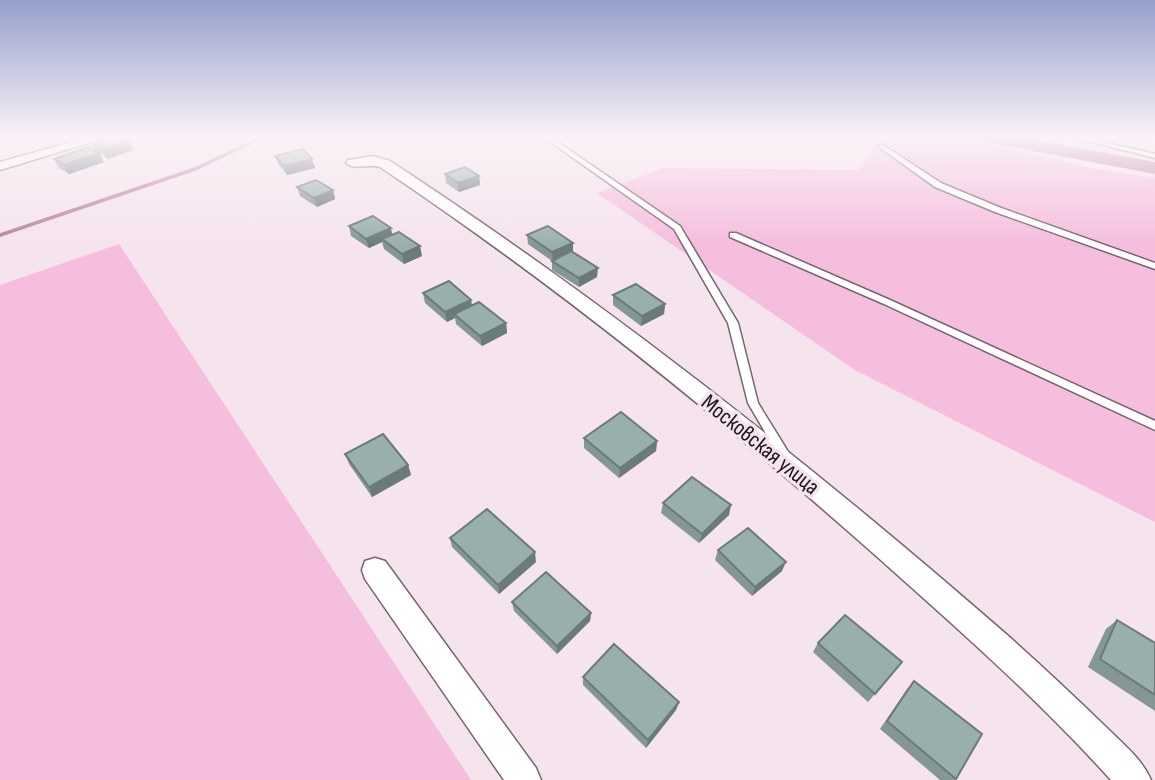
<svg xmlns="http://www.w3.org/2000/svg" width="1155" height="780" viewBox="0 0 1155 780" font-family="'Sofia Sans Condensed',sans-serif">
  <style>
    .green { fill: #f5bdde }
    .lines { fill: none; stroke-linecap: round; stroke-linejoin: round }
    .stream { stroke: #ba7fa3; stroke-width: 3.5 }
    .river { fill: #ba7fa3; fill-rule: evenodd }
    .lane-casing { stroke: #75656e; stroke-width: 3 }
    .street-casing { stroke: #75656e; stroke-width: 3 }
    .lane { fill: #fff; fill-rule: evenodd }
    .street { fill: #fff; fill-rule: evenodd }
    .wall { fill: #849696 }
    .shaded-wall { fill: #6b7a7a }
    .building { fill: #99afae; stroke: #6b7a7a; stroke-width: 2 }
    .labels { text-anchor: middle; stroke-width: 7; stroke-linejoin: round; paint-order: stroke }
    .street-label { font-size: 23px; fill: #1a1418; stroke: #f5e3ed }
  </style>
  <rect width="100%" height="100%" fill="#f5e3ed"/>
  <g class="green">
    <path d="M880,136H955L1096,169L1155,178V522L855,370L597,193L664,168L860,170Z"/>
    <path d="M119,244L471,780H0V285Z"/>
  </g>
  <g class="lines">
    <path class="stream" d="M0,235L195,169L265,136"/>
    <path class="river" d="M976,136H1015L1155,162V174L986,142Z"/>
    <g class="lane-casing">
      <g id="lane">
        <path d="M542,136H549L680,226L738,323L758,403L787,450L789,453L787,456H779L748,403L728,323L674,229Z"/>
        <path d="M1068,136H1078L1155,154V158Z"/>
        <path d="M879,145H883L941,183L1001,208L1155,263V269L995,212L935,187L879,147Z"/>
        <path d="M730,233H736L890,300L1155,421V430L884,304L730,237Z"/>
      </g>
    </g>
    <g class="street-casing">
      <g id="street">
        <path d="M93,136H112L0,170V162Z"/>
        <path d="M373,156L390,161C607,303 811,464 1006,634C1041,665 1074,696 1107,728C1123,744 1142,759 1151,780H1111C1038,699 956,627 874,554C717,415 555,284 380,167C369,163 355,171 346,163L348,160Z"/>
        <path d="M375,558L385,561L536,768L541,780H504L365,579L362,570L365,561Z"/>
      </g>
    </g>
    <use href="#lane" class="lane"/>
    <use href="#street" class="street"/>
  </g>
  <g class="wall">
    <path d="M91,143L133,150L108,159L99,153L104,162L69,174L59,168L54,159L96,151Z"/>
    <path d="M275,156L315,168L287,175L279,165Z"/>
    <path d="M445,174L479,176L480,185L459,192L446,183Z"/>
    <path d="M297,187L333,190L335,199L317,207L300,196Z"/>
    <path d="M349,226L392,235L422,256L404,264L384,249L382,242L369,248L351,236Z"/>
    <path d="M527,235L573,252L597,277L579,287L552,270V261L528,244Z"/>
    <path d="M423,293L472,305L506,323L507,333L482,346L456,324L455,318L447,322L425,303Z"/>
    <path d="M613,295L665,304L664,314L641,326L613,305Z"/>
    <path d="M584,438L657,441L656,451L619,478L584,448Z"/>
    <path d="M345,454L408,465L411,475L372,497L349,464Z"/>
    <path d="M663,503L729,515L699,543L661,513Z"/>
    <path d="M450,538L536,562L499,594L452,547Z"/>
    <path d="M718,550L782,571L752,596L715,560Z"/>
    <path d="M512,602L591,613L590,621L557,654L514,611Z"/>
    <path d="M1117,620L1155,643V711L1088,667L1106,629Z"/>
    <path d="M818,643L902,662L868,702L813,652Z"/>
    <path d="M583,677L679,702L676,710L646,748L583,685Z"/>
    <path d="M914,681L956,779L954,780H940L880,729L907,689Z"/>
  </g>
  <g class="shaded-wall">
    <path d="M129,141L133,150L108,159L104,150Z"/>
    <path d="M99,153L104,162L69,174L64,165Z"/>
    <path d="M312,159L315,168L287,175L284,166Z"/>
    <path d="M479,176L480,185L459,192L458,183Z"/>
    <path d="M333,190L335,199L317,207L314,198Z"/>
    <path d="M391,228L393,238L382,239V242L369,248L366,239Z"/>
    <path d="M573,243V252L553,262L552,252Z"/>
    <path d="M420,246L422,256L404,264L402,254Z"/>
    <path d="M598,268L597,277L579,287V278Z"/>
    <path d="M471,300L473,310L454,314L455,318L447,322L445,312Z"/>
    <path d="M665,304L664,314L641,326L642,316Z"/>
    <path d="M506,323L507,333L482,346L480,336Z"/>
    <path d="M657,441L656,451L619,478L620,468Z"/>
    <path d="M408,465L411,475L372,497L369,487Z"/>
    <path d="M731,505L729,515L699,543L702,534Z"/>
    <path d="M535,552L536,562L499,594L498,585Z"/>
    <path d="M786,562L782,571L752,596L755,587Z"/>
    <path d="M591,613L590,621L557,654V646Z"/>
    <path d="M679,702L676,710L646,748L648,740Z"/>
  </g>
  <g class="building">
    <path d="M112,136H119L129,141L104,150L91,143Z"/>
    <path d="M88,147L99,153L64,165L54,159Z"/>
    <path d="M303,149L312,159L284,166L275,156Z"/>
    <path d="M465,167L479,176L458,183L445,174Z"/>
    <path d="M316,180L333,190L314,198L297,187Z"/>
    <path d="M373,216L391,228L366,239L349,226Z"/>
    <path d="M548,226L573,243L552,252L527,235Z"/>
    <path d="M399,232L420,246L402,254L382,239Z"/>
    <path d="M571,251L598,268L579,278L552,261Z"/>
    <path d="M449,281L471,300L445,312L423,293Z"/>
    <path d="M636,284L665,304L642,316L613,295Z"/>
    <path d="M479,302L506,323L480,336L454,314Z"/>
    <path d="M621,412L657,441L620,468L584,438Z"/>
    <path d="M383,434L408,465L369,487L345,454Z"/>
    <path d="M692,477L731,505L702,534L663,503Z"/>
    <path d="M487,509L535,552L498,585L450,538Z"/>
    <path d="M748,528L786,562L755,587L718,550Z"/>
    <path d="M546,572L591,613L557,646L512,602Z"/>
    <path d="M845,615L902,662L875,694L818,643Z"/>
    <path d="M1117,620L1155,643V695L1100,659Z"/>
    <path d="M614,644L679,702L648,740L583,677Z"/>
    <path d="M914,681L982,734L956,779L887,721Z"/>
  </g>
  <linearGradient id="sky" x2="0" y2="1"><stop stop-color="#959fcc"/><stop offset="0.56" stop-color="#faf2f7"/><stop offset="1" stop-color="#faf2f7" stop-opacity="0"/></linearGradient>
  <rect width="1155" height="245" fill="url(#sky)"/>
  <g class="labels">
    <g class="street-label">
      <text transform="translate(761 444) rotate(39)" y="8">Московская улица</text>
    </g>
  </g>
</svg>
